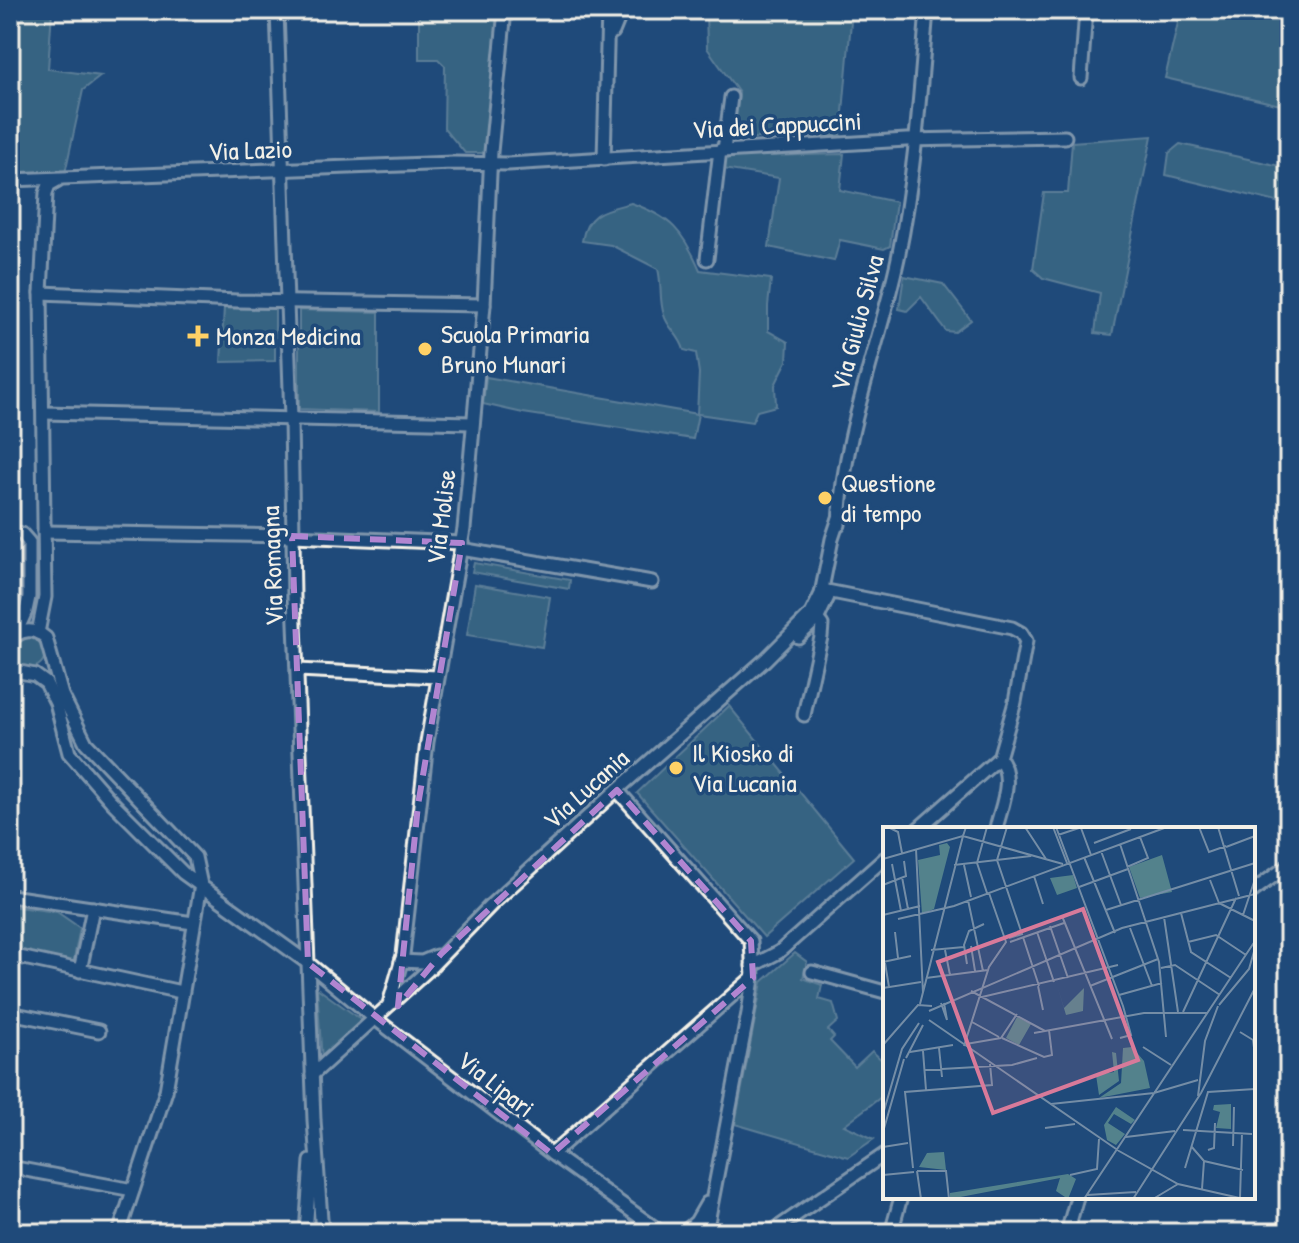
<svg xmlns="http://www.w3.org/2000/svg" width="1299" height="1243" viewBox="0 0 1299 1243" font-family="'Patrick Hand',sans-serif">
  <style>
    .green { fill: #53828c; stroke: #a4baba; stroke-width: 2 }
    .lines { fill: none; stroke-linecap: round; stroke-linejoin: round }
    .minor-casing { stroke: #f4f1e8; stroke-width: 17 }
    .minor { stroke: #1f4a7a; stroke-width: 11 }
    .marked { fill: none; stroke: #b185d1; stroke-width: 6; stroke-dasharray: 16 10; stroke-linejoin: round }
    .poi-dot { fill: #ffd166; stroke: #1f4a7a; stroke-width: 3 }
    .labels { text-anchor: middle; stroke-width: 7; stroke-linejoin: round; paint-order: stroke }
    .street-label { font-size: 26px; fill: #f4f1e8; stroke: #1f4a7a }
    .poi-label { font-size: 26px; fill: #f4f1e8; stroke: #1f4a7a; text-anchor: start }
    .inset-road { fill: none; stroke: #748da6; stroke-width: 2 }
    .view { fill: #d87a9a; fill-opacity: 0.15; stroke: #d87a9a; stroke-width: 4 }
    .inset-edge { fill: none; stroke: #f4f1e8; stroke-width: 4 }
  </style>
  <rect width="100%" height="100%" fill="#1f4a7a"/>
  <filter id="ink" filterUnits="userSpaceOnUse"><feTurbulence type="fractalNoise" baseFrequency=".0125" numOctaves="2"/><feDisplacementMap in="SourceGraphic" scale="16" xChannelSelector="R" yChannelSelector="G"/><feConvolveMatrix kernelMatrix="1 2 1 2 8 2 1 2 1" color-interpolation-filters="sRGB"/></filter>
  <g filter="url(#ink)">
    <g class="green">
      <path d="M10,10H52L48,69L101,76L83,90L65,173L10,174Z"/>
      <path d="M419,10H498L484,153H465L444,128L445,66L438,59H419Z"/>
      <path d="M706,10H852L841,135L733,139L739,93L707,48Z"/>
      <path d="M1181,10H1289V107L1165,78Z"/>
      <path d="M1152,136L1112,335L1095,333L1100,293L1043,278L1033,269L1044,193H1068L1072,142Z"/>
      <path d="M1180,144L1289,168V205L1166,175L1169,153Z"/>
      <path d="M844,154L840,190L896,202L890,246L884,249L840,240L834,261L769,247L779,178L723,169L725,157Z"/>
      <path d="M631,203C671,217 683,231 700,270L771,279L768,306V331L788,342L787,361L775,385L776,406L757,411L752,422L698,414L693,439L523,413L483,404L486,377L697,414L699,373L696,353L684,350C680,335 668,329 664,315C659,301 662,284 658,269L611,245L582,241C587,211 605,210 631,203Z"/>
      <path d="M904,276L943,284L971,320L955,332L946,331L921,297L907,311L899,309Z"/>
      <path d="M224,308L275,309V361L221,362Z"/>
      <path d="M299,310L379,312V412L299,409Z"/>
      <path d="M474,563L570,580L569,589L472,572Z"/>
      <path d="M475,584L550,597L542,647L467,635Z"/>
      <circle cx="30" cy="653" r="15"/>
      <path d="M729,706L854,858L764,937L637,793Z"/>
      <path d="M10,906L57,912L80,928L73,964L10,950Z"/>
      <path d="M795,953L807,962L803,978L822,985L819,999L833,1003L838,1021L828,1030L834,1037L830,1041L855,1067L872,1051L885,1063V1094L844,1125L874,1139L848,1157L735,1124L762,982Z"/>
      <path d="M317,988L363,1021L322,1061Z"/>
    </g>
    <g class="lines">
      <g class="minor-casing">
        <g id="minor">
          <path d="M277,10L291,419L294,597L314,1120L322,1233"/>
          <path d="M613,32L622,10"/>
          <path d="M1081,78L1086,10"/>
          <path d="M724,150L731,97"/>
          <path d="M604,159L608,10"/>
          <path d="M10,180L453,163L508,164L906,140L1065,137"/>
          <path d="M707,259L720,150"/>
          <path d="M41,293L238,301L484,305"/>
          <path d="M44,413L472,423"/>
          <path d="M839,525C843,433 879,347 898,258C915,176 920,93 927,10"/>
          <path d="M10,531L22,534L29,542V597L26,611L15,636"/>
          <path d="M44,532L292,536L462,543"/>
          <path d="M461,549L652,582"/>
          <path d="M822,590L1012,628L1021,633L1026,641L1015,702L999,758L918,829"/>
          <path d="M38,633L45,597L41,293L46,193L49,185L58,180"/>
          <path d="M798,637L818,618L828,597"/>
          <path d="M10,642C19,629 33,627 46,638L62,695L86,743L195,857L201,885L166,1091L119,1233"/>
          <path d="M10,670L35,675L46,683L56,703L69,753L111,801L183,873L308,963L373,1017L552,1154L662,1233"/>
          <path d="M298,670L437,677"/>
          <path d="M804,715L821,637L822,625L815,616"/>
          <path d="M617,790L751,941L753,978L748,1013L706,1233"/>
          <path d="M996,829C1001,806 1015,778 999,758"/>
          <path d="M1253,891L1289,865"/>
          <path d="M10,896L193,923"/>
          <path d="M10,955L181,992"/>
          <path d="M401,961L422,962L436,956"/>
          <path d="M752,966L779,952L885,858"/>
          <path d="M80,971L93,908"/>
          <path d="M812,972L885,992"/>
          <path d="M389,1004L403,955L427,742L464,529L484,305L491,152L505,10"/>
          <path d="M10,1013L99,1031"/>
          <path d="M312,1075L427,971L492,904L617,790L765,660L811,614L821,594L832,539L839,518"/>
          <path d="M552,1154L752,978"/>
          <path d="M10,1167L133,1190"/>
          <path d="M306,1233L311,1161"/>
          <path d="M683,1233L696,1222L707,1203"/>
          <path d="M770,1233L885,1154"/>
          <path d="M891,1233L901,1197"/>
          <path d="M1067,1233L1077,1197"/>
        </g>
      </g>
      <use href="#minor" class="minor"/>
    </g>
  </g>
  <path d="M0 0H1299V1243H0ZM292,536L462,543L418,805L398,1006L441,954L617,790L751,941L753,978L552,1154L308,963Z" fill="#1f4a7a" fill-opacity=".55" fill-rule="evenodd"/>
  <path class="marked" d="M292,536L462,543L418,805L398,1006L441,954L617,790L751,941L753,978L552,1154L308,963Z"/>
  <g class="poi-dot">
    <path d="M194 324h8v8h8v8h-8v8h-8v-8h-8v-8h8z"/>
    <circle cx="425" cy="349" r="8"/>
    <circle cx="825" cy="498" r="8"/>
    <circle cx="676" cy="768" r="8"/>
  </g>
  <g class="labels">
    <g class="street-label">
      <text transform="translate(777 125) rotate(-3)" y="9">Via dei Cappuccini</text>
      <text transform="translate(250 150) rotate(-2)" y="9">Via Lazio</text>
      <text transform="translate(857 323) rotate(-75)" y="9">Via Giulio Silva</text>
      <text transform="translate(441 517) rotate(-83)" y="9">Via Molise</text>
      <text transform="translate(272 566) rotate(-92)" y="9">Via Romagna</text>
      <text transform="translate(586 789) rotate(-42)" y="9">Via Lucania</text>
      <text transform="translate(496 1084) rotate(38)" y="9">Via Lipari</text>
    </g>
    <g class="poi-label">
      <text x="441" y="343">Scuola Primaria<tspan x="441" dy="30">Bruno Munari</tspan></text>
      <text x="216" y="345">Monza Medicina</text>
      <text x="841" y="492">Questione<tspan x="841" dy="30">di tempo</tspan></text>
      <text x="692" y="762">Il Kiosko di<tspan x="692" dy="30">Via Lucania</tspan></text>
    </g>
  </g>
  <g transform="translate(883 827)">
    <rect width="372" height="372" fill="#1f4a7a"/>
    <path d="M64,16L67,20L51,82L39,87L35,33L57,28L56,18ZM279,28L289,65L257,71L246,40ZM190,48L194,61L174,68L167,51ZM173,155L181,181L201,161L200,184L183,188ZM134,190L148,197L136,218L123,211ZM249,220L261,234L267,261L216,271L238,256L240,221ZM229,225L233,226L236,254L216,268L213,248L231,245ZM348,277V302L333,301L337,285L330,283L331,278ZM233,280L252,293L248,297L231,287L225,296L242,307L233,318L224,313L221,298ZM61,325L63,343L36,340L44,326ZM185,347L193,352L185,372L173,364L177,351L67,372V366Z" fill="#53828c"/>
    <path class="inset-road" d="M5,0L15,5L19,26M104,0L94,36L104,66M124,0L114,33L139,107L126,111M142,0L163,32M170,0L184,36M173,0L240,179L248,208L237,211M316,0L326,25L343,19M335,0L356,69M198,1L208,28M175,8L199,0M211,16L248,2M237,17L276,135L283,210M343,20L372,9M33,22L40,166M218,24L238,78M201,30L232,106M0,32L80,9L83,0M9,37L18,84M71,38L148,29M81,38L88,70M244,40L265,31L257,10M151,49L160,77M19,50L25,82M327,53L336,76M0,58L23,49L21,34M196,60L245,42M85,73L100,144M336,76L372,94M223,83L372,36M298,86L308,125L348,151M0,88L37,79M360,88L372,52M179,89L229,212M281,90L295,185M15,92L71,79L284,0M167,99L185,151M247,101L269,159M12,105L15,131M154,105L171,155M140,110L156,159M127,115L181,96M305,115L333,108L363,128M88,119L92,144M48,123L81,120M62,123L67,148M0,135L28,129M2,136L6,160M84,137L81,118L86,104L101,97M278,141L292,138L337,168M43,151L105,143M155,159L160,183M207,159L275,132M0,161L38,155M88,164L162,204M236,168L279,156M99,170L235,138M58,176L64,193L61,176M37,177L80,9L180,37M336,178L366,142L372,121M46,184L239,101L372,67M300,185L353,71M46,193L236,324L295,357L361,372M89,195L116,210M357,205L370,213L372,228M151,206L261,186H325M118,211L134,187M119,211L161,230L169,228L166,203M83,217L118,211M0,218L35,178L49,179M81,219L106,140L123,115L106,66M260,220L288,238M56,221L59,250M40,224L43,263M27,225L70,218M23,231L40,198M41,243L129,238L154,231M315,269L322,214L335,179M168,277L271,266L315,253M0,287L19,222L36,196M162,301L192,297M300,303L369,307M0,305L21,232M243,310L292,304M308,319L321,334L360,343M350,319L351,280M0,320L25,316M325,323L331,321L332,296M30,341L22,265L109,258L107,237M302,341L325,265L372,262M34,344H63L66,372M34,344L38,372M0,348L31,345M187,348L214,342L216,312M319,362L321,334M204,368L253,365M357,371L359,306M201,372L372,114M250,372L318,266L372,161M270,372L295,357"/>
    <path class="view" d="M200,82L255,233L110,286L55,135Z"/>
    <rect width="372" height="372" class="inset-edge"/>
  </g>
  <rect width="1299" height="1243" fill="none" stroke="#1f4a7a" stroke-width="40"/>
  <rect x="20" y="20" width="1259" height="1203" fill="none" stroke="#f4f1e8" stroke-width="3" filter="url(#ink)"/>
</svg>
